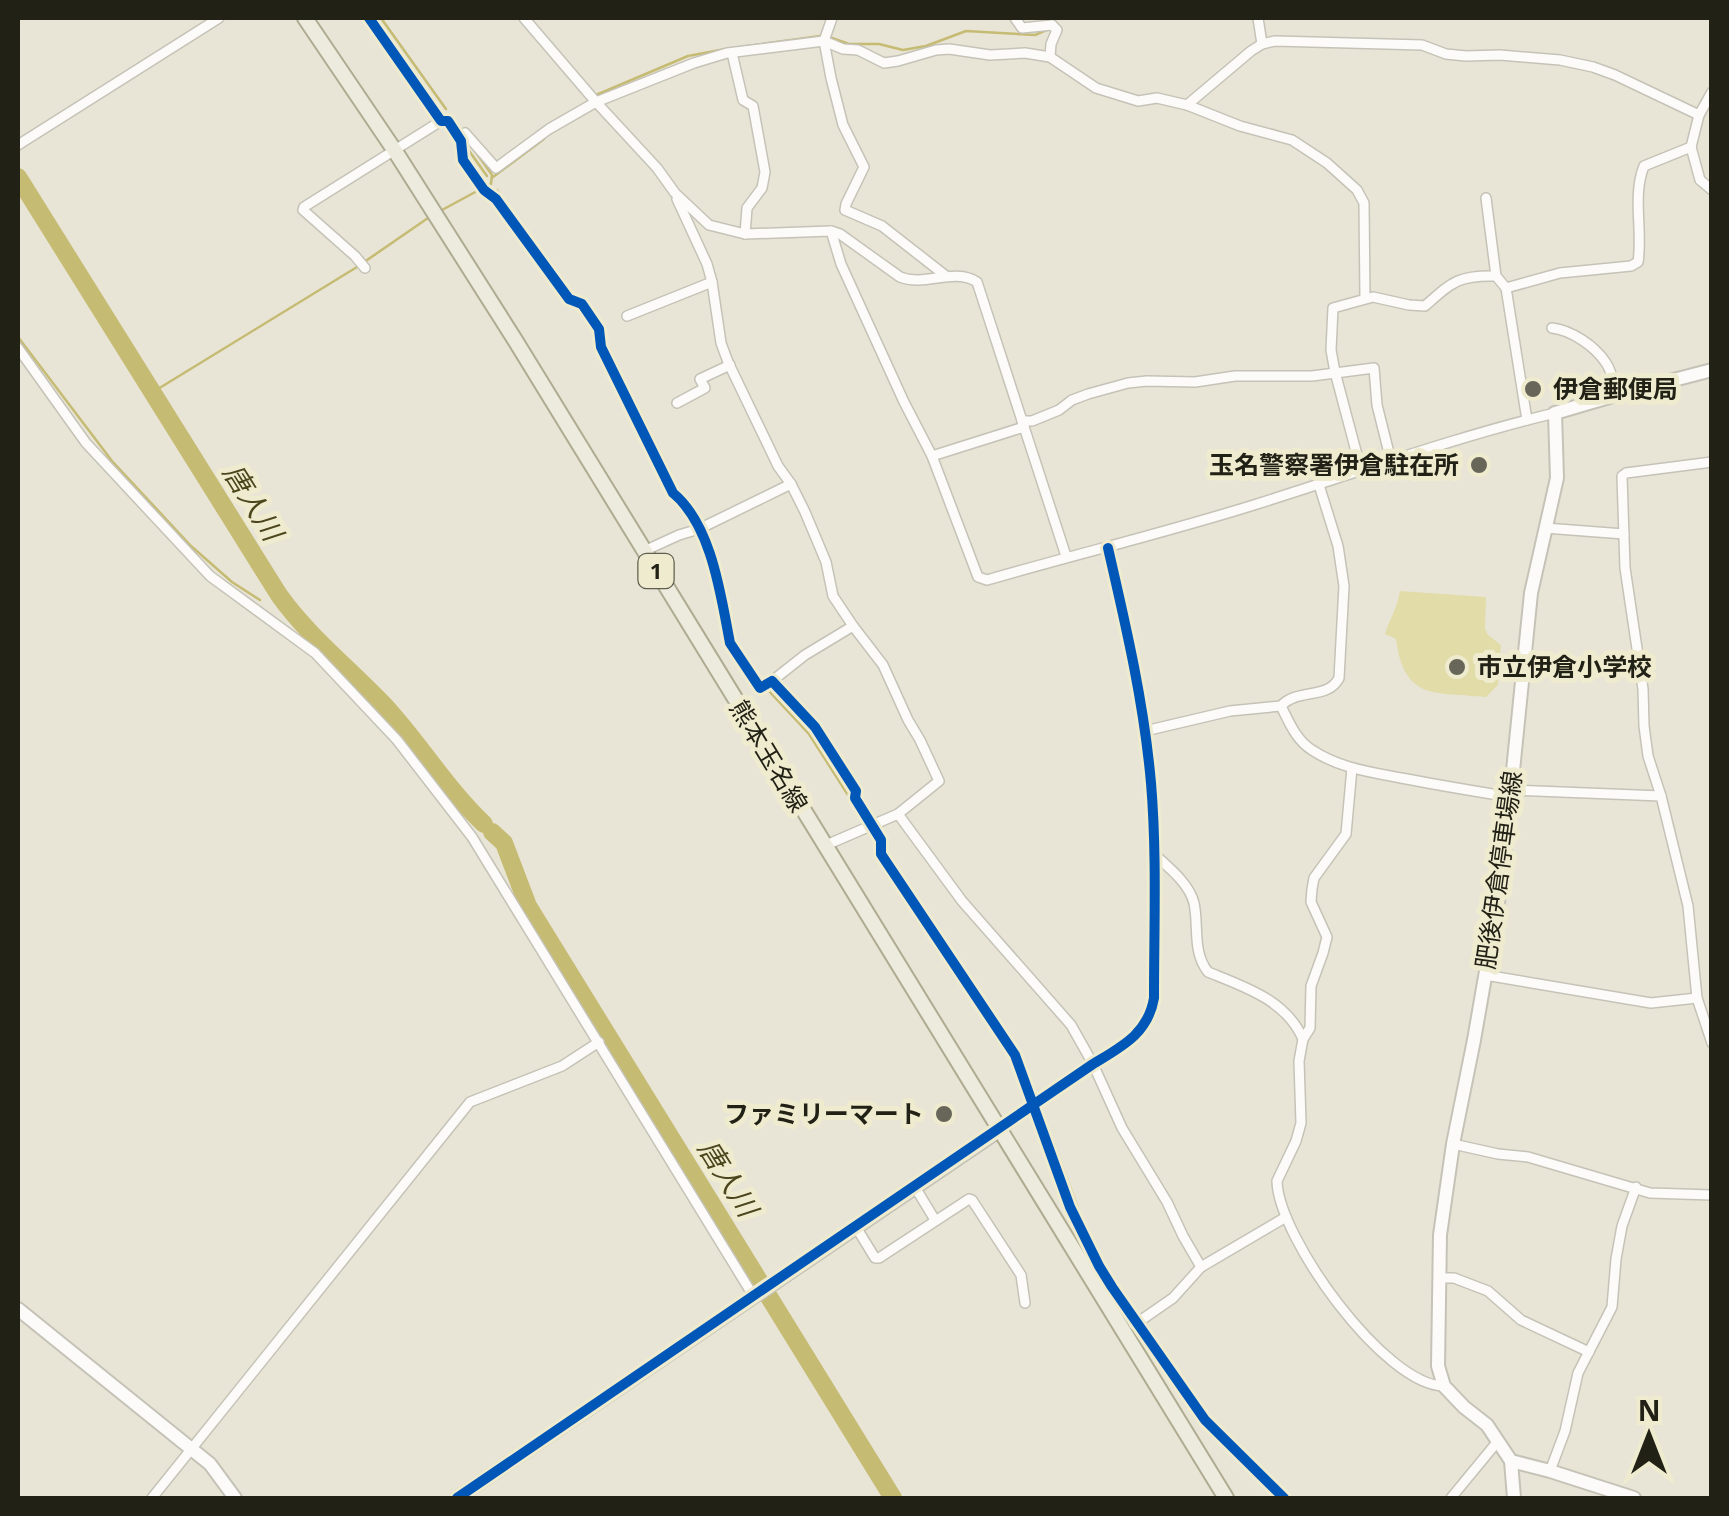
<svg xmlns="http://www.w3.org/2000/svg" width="1729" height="1516" viewBox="0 0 1729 1516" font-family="'Open Sans','Noto Sans JP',sans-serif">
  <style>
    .green { fill: #e2dca9 }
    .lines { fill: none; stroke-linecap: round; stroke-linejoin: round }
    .stream { stroke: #c6bb73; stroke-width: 2.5 }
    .river { stroke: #c6bb73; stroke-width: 18 }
    .street-casing { stroke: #c5c3b7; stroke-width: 12 }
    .secondary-casing { stroke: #c5c3b7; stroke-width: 16 }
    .primary-casing { stroke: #afab91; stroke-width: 18 }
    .street { stroke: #fcfbf9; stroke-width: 9 }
    .secondary { stroke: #fcfbf9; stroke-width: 12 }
    .primary { stroke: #ecebde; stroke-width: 14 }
    .cycleway-casing { stroke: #efebcf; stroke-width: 16 }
    .cycleway { stroke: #0057b8; stroke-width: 10 }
    .poi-dot { fill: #676659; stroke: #efebcf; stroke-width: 4 }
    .labels { text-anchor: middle; stroke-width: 10; stroke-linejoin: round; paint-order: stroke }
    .shield { fill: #efebcf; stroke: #605e4e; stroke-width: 2.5 }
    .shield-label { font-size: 22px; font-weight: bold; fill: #222116 }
    .poi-label { font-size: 25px; font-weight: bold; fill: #222116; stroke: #efebcf; text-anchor: start }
    .street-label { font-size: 25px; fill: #222116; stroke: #efebcf }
    .water-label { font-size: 28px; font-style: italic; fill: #4c461d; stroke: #efebcf }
  </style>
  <rect width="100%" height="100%" fill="#e8e5d6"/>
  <path class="green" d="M1400,591L1486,597L1485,629L1488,635L1501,645L1498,685L1486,697C1435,692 1404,701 1396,639L1385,634C1390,618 1397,609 1400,591Z"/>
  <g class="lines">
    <g class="stream">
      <path d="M377,18L445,116"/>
      <path d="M381,18L446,109"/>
      <path d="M832,38L849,44H879L903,50L926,46L966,31L1035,35L1051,28"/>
      <path d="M596,95L688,56L720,50L820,36"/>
      <path d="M467,148L487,176"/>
      <path d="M475,151L492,175L491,184L486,186"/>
      <path d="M493,177L544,139"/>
      <path d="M497,190L576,298"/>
      <path d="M442,210L479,190"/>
      <path d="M18,337L112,461L191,546L232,582L260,600"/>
      <path d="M606,343L671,474"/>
      <path d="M153,392L357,267L428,218"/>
      <path d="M717,562L724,588"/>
      <path d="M275,596L279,595"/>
      <path d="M767,689L809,734L848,795"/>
      <path d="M885,850L966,973"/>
      <path d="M1025,1069L1037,1099"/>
      <path d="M1040,1106L1086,1230"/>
    </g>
    <g class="river">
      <path d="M18,177L279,595C309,637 350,669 385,706C420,744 446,788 484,824"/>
      <path d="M492,832L504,843L528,906L893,1498"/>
    </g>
    <g class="street-casing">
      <g id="street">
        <path d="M369,18L441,121H448L461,141L463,160L484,190L496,199L569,299L582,304L599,329L601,347L673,493C712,525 721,597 730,643L760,688L772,681L815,727L856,791L855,798L881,840V854L1015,1055L1070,1207L1099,1266L1112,1287L1205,1420L1284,1498"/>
        <path d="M524,18L596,102L657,168L675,193L709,225L745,234L831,231L840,234L900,277C926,287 954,267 977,282L1066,556"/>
        <path d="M832,18L824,41L831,78L843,125L864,167L846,204L845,210L882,226L946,276"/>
        <path d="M1015,18L1022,28L1052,25"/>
        <path d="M1258,18L1262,44"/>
        <path d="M732,53L743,100L753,106L765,172L762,188L747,208L745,234"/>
        <path d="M1050,57L1051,44L1057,30L1052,25"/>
        <path d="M1187,105L1251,51L1262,44L1275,41L1422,45L1446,54L1466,56L1500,55L1560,60L1593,67L1615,75L1699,115L1712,92"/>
        <path d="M1699,115L1691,147L1700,180L1712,190"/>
        <path d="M458,137L465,133L496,168L549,129L596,102L694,63L727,53L824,41L843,49L858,50L884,63L898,61L936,50L949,49L990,55L1025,53L1050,57L1096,88L1138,101L1157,98L1187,105L1240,126L1292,140L1327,163L1357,190L1364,203L1365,298"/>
        <path d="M18,145L219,18"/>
        <path d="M1486,198L1496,276"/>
        <path d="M677,199L707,264L712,282L721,343L728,362L778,466L791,484L805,512L826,562L833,596L853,626L883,665L908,720L920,740L939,781L898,814L824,846"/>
        <path d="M831,231L841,264L904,402L932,456L978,577L987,580C1077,554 1168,532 1257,504C1356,473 1455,437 1555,413"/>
        <path d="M365,268L355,256L303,210L304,207L441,121"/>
        <path d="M627,316L712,282"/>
        <path d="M1552,328C1571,330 1595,346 1606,363C1612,371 1614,385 1616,395"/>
        <path d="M18,348L86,443L210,576L315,653L397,740L472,837L754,1297"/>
        <path d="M677,403L705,388L700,379L730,365"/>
        <path d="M1527,420L1506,288L1560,273L1631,266L1638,262C1643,231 1632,196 1644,166L1691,147"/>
        <path d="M1022,421H1032L1059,410L1072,400L1088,394L1128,383L1147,381L1195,382L1235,376H1312L1374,368L1377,405L1391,461"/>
        <path d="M932,456L1024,427"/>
        <path d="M1361,470L1335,372L1331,350L1333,308L1373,297L1409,305L1425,306C1452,282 1458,275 1496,276L1506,288"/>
        <path d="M1545,528L1624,534"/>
        <path d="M644,551L679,535L699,529L791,484"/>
        <path d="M772,681L805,655L853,626"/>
        <path d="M1281,706C1289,722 1296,740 1312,750C1339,768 1370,772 1401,778C1437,785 1474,791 1510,797"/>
        <path d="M1145,731L1230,711L1281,706C1297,688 1328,700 1339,678L1344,586L1338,546L1319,485"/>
        <path d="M1352,768L1346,834L1314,878L1312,889L1311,902L1327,937L1323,953L1311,986L1310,1028L1303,1039L1299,1061L1301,1123L1296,1141L1277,1181C1278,1237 1385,1386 1444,1386"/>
        <path d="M1510,790L1661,796L1688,906L1697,998L1712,1043"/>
        <path d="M1661,796L1648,756L1644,726L1643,689L1625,568L1622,476L1626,473L1712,462"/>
        <path d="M898,814L962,901L1071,1025L1093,1064L1122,1128L1167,1202L1183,1236L1201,1267"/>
        <path d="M1154,854C1168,867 1189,883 1194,903C1199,926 1192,952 1208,972C1245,987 1286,1000 1303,1039"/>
        <path d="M1485,975L1651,1003L1697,998"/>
        <path d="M1000,1130L1093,1064L1131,1041L1144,1027L1152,1012L1154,998C1154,927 1157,854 1151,783C1144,703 1126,626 1108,548"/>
        <path d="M1453,1144L1498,1154L1528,1157L1650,1193L1712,1195"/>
        <path d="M915,1187L935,1220"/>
        <path d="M856,1227L875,1258H879L969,1199L972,1200L1021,1275L1025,1303"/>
        <path d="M1441,1278H1454L1488,1291L1521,1320L1589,1352"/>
        <path d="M1134,1325L1173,1298L1201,1267L1286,1217"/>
        <path d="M1550,1471L1565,1431L1578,1373L1612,1307L1616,1259L1622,1226L1636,1187"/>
        <path d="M152,1498L470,1102L562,1066L599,1042"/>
        <path d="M1451,1498L1498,1441"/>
      </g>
    </g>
    <g class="secondary-casing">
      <g id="secondary">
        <path d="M18,1309L210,1464L235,1498"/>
        <path d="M1511,1461L1550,1471L1634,1498"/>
        <path d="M457,1498L1000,1130"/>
        <path d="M1514,1498L1511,1461L1487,1425L1464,1407L1444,1386L1438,1366L1440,1235L1453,1144L1474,1040L1502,879L1531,593L1557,478L1555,413L1616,395L1712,370"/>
      </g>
    </g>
    <g class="primary-casing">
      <path id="primary" d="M305,18L395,151L515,340L1226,1498"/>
    </g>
    <use href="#street" class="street"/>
    <use href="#secondary" class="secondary"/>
    <use href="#primary" class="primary"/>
    <g class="cycleway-casing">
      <g id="cycleway">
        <path d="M369,18L441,121H448L461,141L463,160L484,190L496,199L569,299L582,304L599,329L601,347L673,493C712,525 721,597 730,643L760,688L772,681L815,727L856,791L855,798L881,840V854L1015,1055L1070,1207L1099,1266L1112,1287L1205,1420L1284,1498"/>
        <path d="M457,1498L1093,1064C1121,1047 1148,1034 1154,998C1154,927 1157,854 1151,783C1144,703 1126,626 1108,548"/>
      </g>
    </g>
    <use href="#cycleway" class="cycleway"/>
  </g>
  <g class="poi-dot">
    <circle cx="1533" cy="389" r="10"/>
    <circle cx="1479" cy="465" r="10"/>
    <circle cx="1457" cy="667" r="10"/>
    <circle cx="944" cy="1114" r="10"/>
  </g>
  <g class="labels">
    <rect class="shield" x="638.5" y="554" width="35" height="34" rx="8"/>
    <g class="shield-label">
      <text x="656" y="579">1</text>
    </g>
    <g class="poi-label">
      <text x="1553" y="398">伊倉郵便局</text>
      <text x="1459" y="474" text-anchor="end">玉名警察署伊倉駐在所</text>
      <text x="1477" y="676">市立伊倉小学校</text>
      <text x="924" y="1123" text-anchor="end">ファミリーマート</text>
    </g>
    <g class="street-label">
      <text transform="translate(769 756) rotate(59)" y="9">熊本玉名線</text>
      <text transform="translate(1499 870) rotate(-82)" y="9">肥後伊倉停車場線</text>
    </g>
    <g class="water-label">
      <text transform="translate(253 502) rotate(58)" y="10">唐人川</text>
      <text transform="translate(728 1178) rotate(58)" y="10">唐人川</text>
    </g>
  </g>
  <rect width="1729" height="1516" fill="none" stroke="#222116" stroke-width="40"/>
  <g transform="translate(1649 1436)" stroke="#efebcf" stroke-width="8" paint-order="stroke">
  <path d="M0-8L18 38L0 25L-18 38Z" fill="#222116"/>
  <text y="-15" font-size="28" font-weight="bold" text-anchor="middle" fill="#222116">N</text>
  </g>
</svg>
